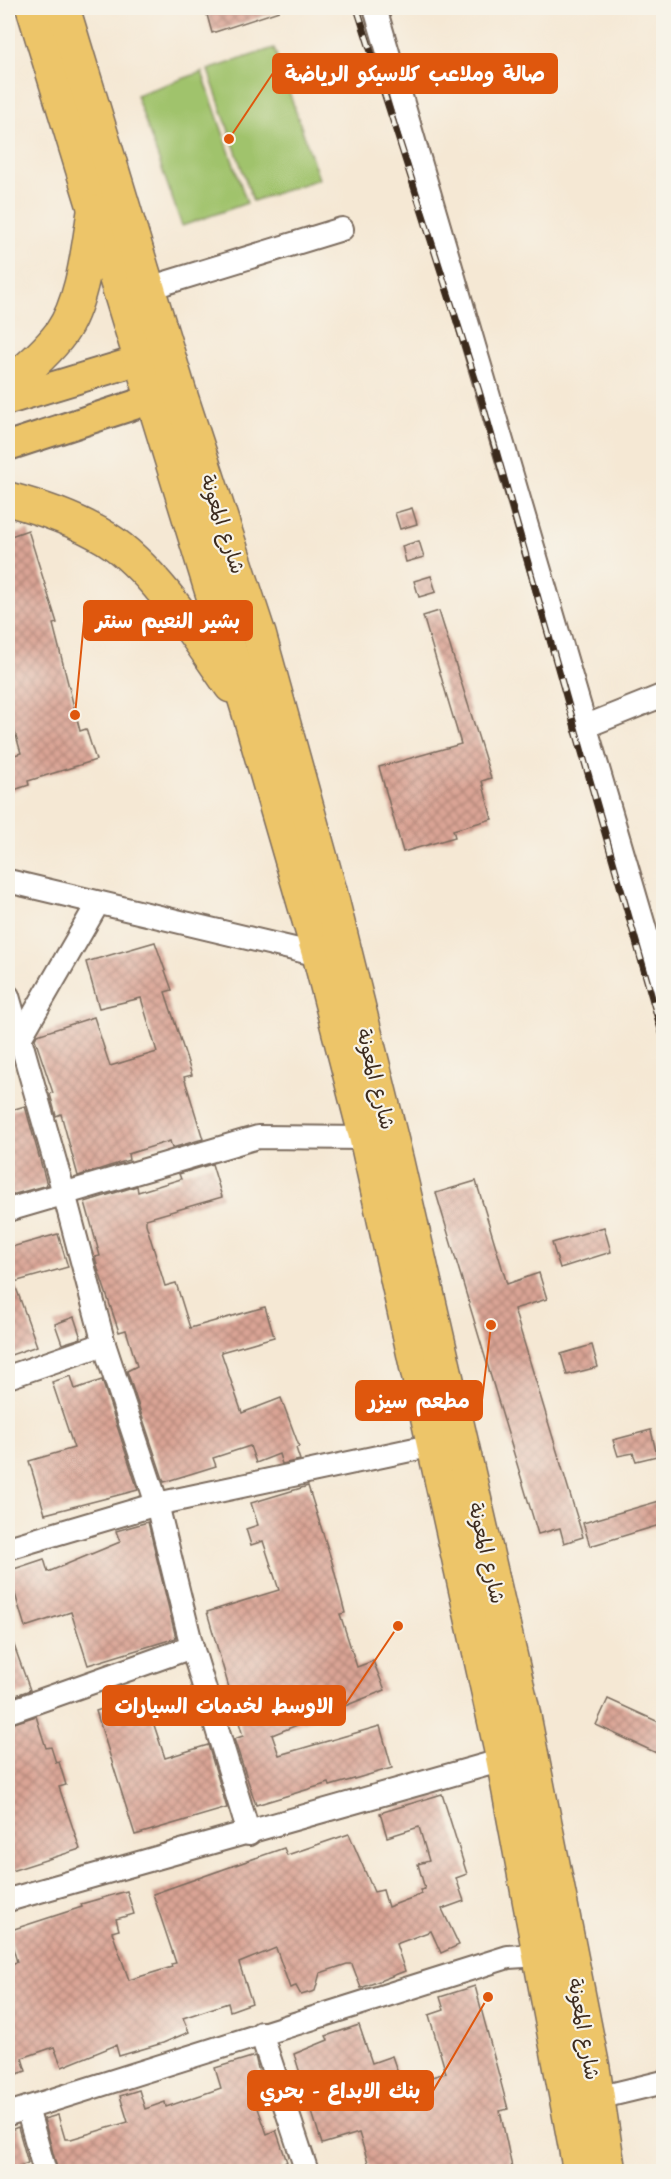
<svg xmlns="http://www.w3.org/2000/svg" width="671" height="2179" viewBox="0 0 671 2179" font-family="'Architects Daughter','Playpen Sans Arabic',sans-serif">
  <style>
    .park { fill: #a0c36c; stroke: #6e7645; stroke-width: 1.5 }
    .building { fill: url(#building-cross-hatch) }
    .lines { fill: none; stroke-linecap: round; stroke-linejoin: round }
    .minor-casing { stroke: #7c6c5e; stroke-width: 26 }
    .major-casing { stroke: #7c6c5e; stroke-width: 32 }
    .highway-casing { stroke: #7c6c5e; stroke-width: 36 }
    .minor { stroke: #fff; stroke-width: 22 }
    .major { stroke: #edc569; stroke-width: 28 }
    .highway { stroke: #edc569; stroke-width: 33 }
    .rail-casing { stroke: #3b2a1e; stroke-width: 7 }
    .rail { stroke: #f7f3e8; stroke-width: 4.5; stroke-dasharray: 14; stroke-linecap: butt }
    .labels { text-anchor: middle; stroke-width: 4.5; stroke-linejoin: round; paint-order: stroke }
    .street-label { font-size: 20px; fill: #3b2a1e; stroke: #f7f3e8 }
    .leader { fill: none; stroke: #df570d; stroke-width: 2 }
    .callout-dot { fill: #df570d; stroke: #f7f3e8; stroke-width: 2 }
    .callout { fill: #df570d; stroke: #df570d; stroke-width: 2 }
    .callout-label { font-size: 21px; text-anchor: middle; font-weight: bold; fill: #fff }
  </style>
  <defs>
    <pattern id="building-cross-hatch" width="8" height="8" patternUnits="userSpaceOnUse" patternTransform="scale(1.5)"><rect width="8" height="8" fill="#daa495"/><path d="M0 0l8 8M0 8l8-8" fill="none" stroke="#b28679"/></pattern>
  </defs>
  <rect width="100%" height="100%" fill="#f7f3e8"/>
  <filter id="ink" filterUnits="userSpaceOnUse"><feTurbulence type="fractalNoise" baseFrequency=".0167" numOctaves="2"/><feDisplacementMap in="SourceGraphic" scale="12" xChannelSelector="R" yChannelSelector="G"/><feConvolveMatrix kernelMatrix="1 2 1 2 8 2 1 2 1" color-interpolation-filters="sRGB"/></filter>
  <filter id="wash" filterUnits="userSpaceOnUse"><feTurbulence type="fractalNoise" baseFrequency=".008" numOctaves="4" result="noise"/><feDisplacementMap in="SourceGraphic" scale="24" xChannelSelector="R" yChannelSelector="G"/><feGaussianBlur stdDeviation="1.35" result="paint"/><feColorMatrix in="noise" values="0 0 0 0 0 0 0 0 0 0 0 0 0 0 0 0 0 1.4 0 .05"/><feComposite in="paint" operator="in"/></filter>
  <g filter="url(#wash)">
    <rect width="100%" height="100%" fill="#f5e8d4"/>
    <g class="park">
      <path d="M274,48L319,179L253,201L208,70Z"/>
      <path d="M202,72L247,203L182,226L136,95Z"/>
    </g>
    <g id="blocks">
      <g class="building">
        <path d="M218,8H279V11L212,33L206,11Z"/>
        <path d="M412,508L417,524L400,529L395,513Z"/>
        <path d="M28,530L57,623L53,624L80,731L86,729L96,760L28,781L29,785L8,792V757L21,753L8,708V537Z"/>
        <path d="M419,541L424,557L406,562L402,546Z"/>
        <path d="M431,576L436,592L419,597L414,581Z"/>
        <path d="M439,611L491,778L482,781L492,819L453,830L455,837L403,852L379,767L461,744L423,616Z"/>
        <path d="M155,942L172,990L165,992L192,1075L184,1077L203,1139L172,1148L170,1141L128,1154L129,1160L78,1176L61,1114L56,1116L50,1094L53,1093L35,1039L37,1035L94,1017L110,1066L157,1052L141,998L99,1008L86,962Z"/>
        <path d="M25,1106L47,1185L8,1196V1111Z"/>
        <path d="M212,1164L222,1197L146,1219V1224L165,1286L176,1283L190,1328L265,1307L274,1337L221,1352L242,1413L281,1398L299,1446L296,1448L300,1460L282,1464L279,1454L256,1463L250,1446L213,1458L216,1466L164,1482L127,1371L137,1366L126,1330L119,1332L98,1269L95,1257L100,1256L85,1202L137,1186L138,1192L181,1179L179,1174Z"/>
        <path d="M476,1181L507,1284L539,1273L547,1299L514,1309L583,1537L564,1543L560,1528L538,1534L436,1193Z"/>
        <path d="M604,1227L611,1252L560,1268L552,1243Z"/>
        <path d="M58,1234L68,1267L14,1282L37,1346L8,1356V1248Z"/>
        <path d="M74,1317L81,1338L62,1344L55,1324Z"/>
        <path d="M592,1345L598,1367L567,1375L561,1354Z"/>
        <path d="M71,1376L75,1389L102,1380L138,1490L45,1514L29,1461L74,1448L52,1382Z"/>
        <path d="M651,1430L657,1456L636,1461L633,1453L618,1456L613,1440Z"/>
        <path d="M308,1486L332,1562L345,1613L340,1614L357,1667L373,1661L385,1690L272,1735L279,1755L380,1726L392,1768L330,1786L329,1783L256,1805L234,1739L243,1736L207,1612L279,1590L263,1541L251,1545L246,1529L258,1525L251,1503Z"/>
        <path d="M663,1500V1524L590,1546L583,1523Z"/>
        <path d="M148,1522L176,1638L88,1665L71,1612L25,1627L8,1571L44,1559L48,1572L120,1542L116,1531Z"/>
        <path d="M10,1634L30,1690L8,1698V1635Z"/>
        <path d="M144,1695L165,1758L208,1745L227,1808L135,1835L96,1711Z"/>
        <path d="M608,1699L663,1724V1756L596,1725Z"/>
        <path d="M36,1716L46,1748L51,1747L56,1763L59,1762L66,1785L59,1787L80,1849L8,1872V1725Z"/>
        <path d="M442,1794L467,1874L456,1878L464,1901L442,1909L459,1945L441,1953L431,1931L396,1944L405,1971L361,1988L352,1964H347L320,1973L315,1991L301,1995L296,1986L290,1988L276,1948L239,1963L252,2003L230,2011L228,2003L183,2018L189,2032L163,2043L119,2056L116,2045L62,2067L54,2047L22,2058L26,2071L8,2077V1965L17,1962L8,1931L82,1907L81,1904L127,1891L134,1914L116,1919L119,1930L112,1932L129,1980L172,1967L171,1964L176,1963L153,1894L284,1848L287,1855L349,1834L374,1892L383,1890L388,1907L422,1894L420,1890L425,1889L418,1864L429,1861L419,1827L387,1837L380,1813Z"/>
        <path d="M475,1986L508,2109L500,2111L513,2172H371L359,2133L322,2144L294,2054L328,2040L326,2036L359,2025L372,2063L392,2056L402,2085L446,2073L429,2015L444,2010L440,1997Z"/>
        <path d="M255,2056L262,2085L251,2088L267,2134L276,2130L287,2162L281,2164L283,2172H58L44,2119L58,2115L65,2139H71L128,2122L120,2096L139,2090L145,2109L165,2102L166,2107L221,2088L215,2068Z"/>
        <path d="M18,2127L28,2163L8,2170V2131Z"/>
      </g>
    </g>
  </g>
  <g filter="url(#ink)">
    <use href="#blocks" fill-opacity="0" stroke="#7c6c5e" stroke-width="1.5"/>
    <g class="lines">
      <g class="minor-casing">
        <g id="minor">
          <path d="M375,8L664,994"/>
          <path d="M149,288L342,229"/>
          <path d="M584,727L664,695"/>
          <path d="M8,881L319,955"/>
          <path d="M8,996L64,1193L104,1344L157,1504L192,1647L249,1834"/>
          <path d="M10,1042L19,1040L98,903"/>
          <path d="M8,1210L258,1137L366,1138"/>
          <path d="M8,1377L104,1344"/>
          <path d="M8,1548L157,1504L434,1445"/>
          <path d="M8,1712L192,1647"/>
          <path d="M8,1900L503,1760"/>
          <path d="M261,2033L307,2172"/>
          <path d="M585,2101L664,2082"/>
          <path d="M27,2108L45,2172"/>
          <path d="M8,2114L508,1957L540,1955"/>
        </g>
      </g>
      <g class="major-casing">
        <g id="major">
          <path d="M8,400L160,354"/>
          <path d="M8,446L174,392"/>
        </g>
      </g>
      <g class="highway-casing">
        <g id="highway">
          <path d="M33,8L248,710L319,955L366,1138L503,1760L580,2172"/>
          <path d="M63,8L179,390L259,634L330,891L397,1162L522,1706L593,2068L609,2172"/>
          <path d="M8,385C25,371 48,351 61,333C83,302 88,248 94,212"/>
          <path d="M8,499C42,508 75,519 106,538C155,569 198,639 231,686"/>
        </g>
      </g>
      <use href="#minor" class="minor"/>
      <use href="#major" class="major"/>
      <use href="#highway" class="highway"/>
      <g class="rail-casing">
        <path id="rail" d="M357,8L479,391L664,1040"/>
      </g>
      <use href="#rail" class="rail"/>
    </g>
  </g>
  <g class="labels">
    <g class="street-label">
      <text transform="translate(223 524) rotate(72)" y="7">شارع المعونة</text>
      <text transform="translate(376 1079) rotate(76)" y="7">شارع المعونة</text>
      <text transform="translate(487 1553) rotate(77)" y="7">شارع المعونة</text>
      <text transform="translate(584 2029) rotate(80)" y="7">شارع المعونة</text>
    </g>
  </g>
  <path class="leader" d="M229 139L273 73M75 715L84 621M491 1325L482 1400M398 1626L345 1705M488 1997L433 2091"/>
  <g class="callout-dot">
    <circle cx="229" cy="139" r="6"/>
    <circle cx="75" cy="715" r="6"/>
    <circle cx="491" cy="1325" r="6"/>
    <circle cx="398" cy="1626" r="6"/>
    <circle cx="488" cy="1997" r="6"/>
  </g>
  <g class="callout">
    <rect x="273" y="54" width="284" height="39" rx="6"/>
    <rect x="84" y="601" width="168" height="39" rx="6"/>
    <rect x="356" y="1381" width="126" height="39" rx="6"/>
    <rect x="103" y="1686" width="242" height="39" rx="6"/>
    <rect x="248" y="2071" width="185" height="39" rx="6"/>
  </g>
  <g class="callout-label">
    <text x="415" y="81">صالة وملاعب كلاسيكو الرياضة</text>
    <text x="168" y="628">بشير النعيم سنتر</text>
    <text x="419" y="1408">مطعم سيزر</text>
    <text x="224" y="1713">الاوسط لخدمات السيارات</text>
    <text x="340" y="2098">بنك الابداع - بحري</text>
  </g>
  <rect width="671" height="2179" fill="none" stroke="#f7f3e8" stroke-width="30"/>
</svg>
